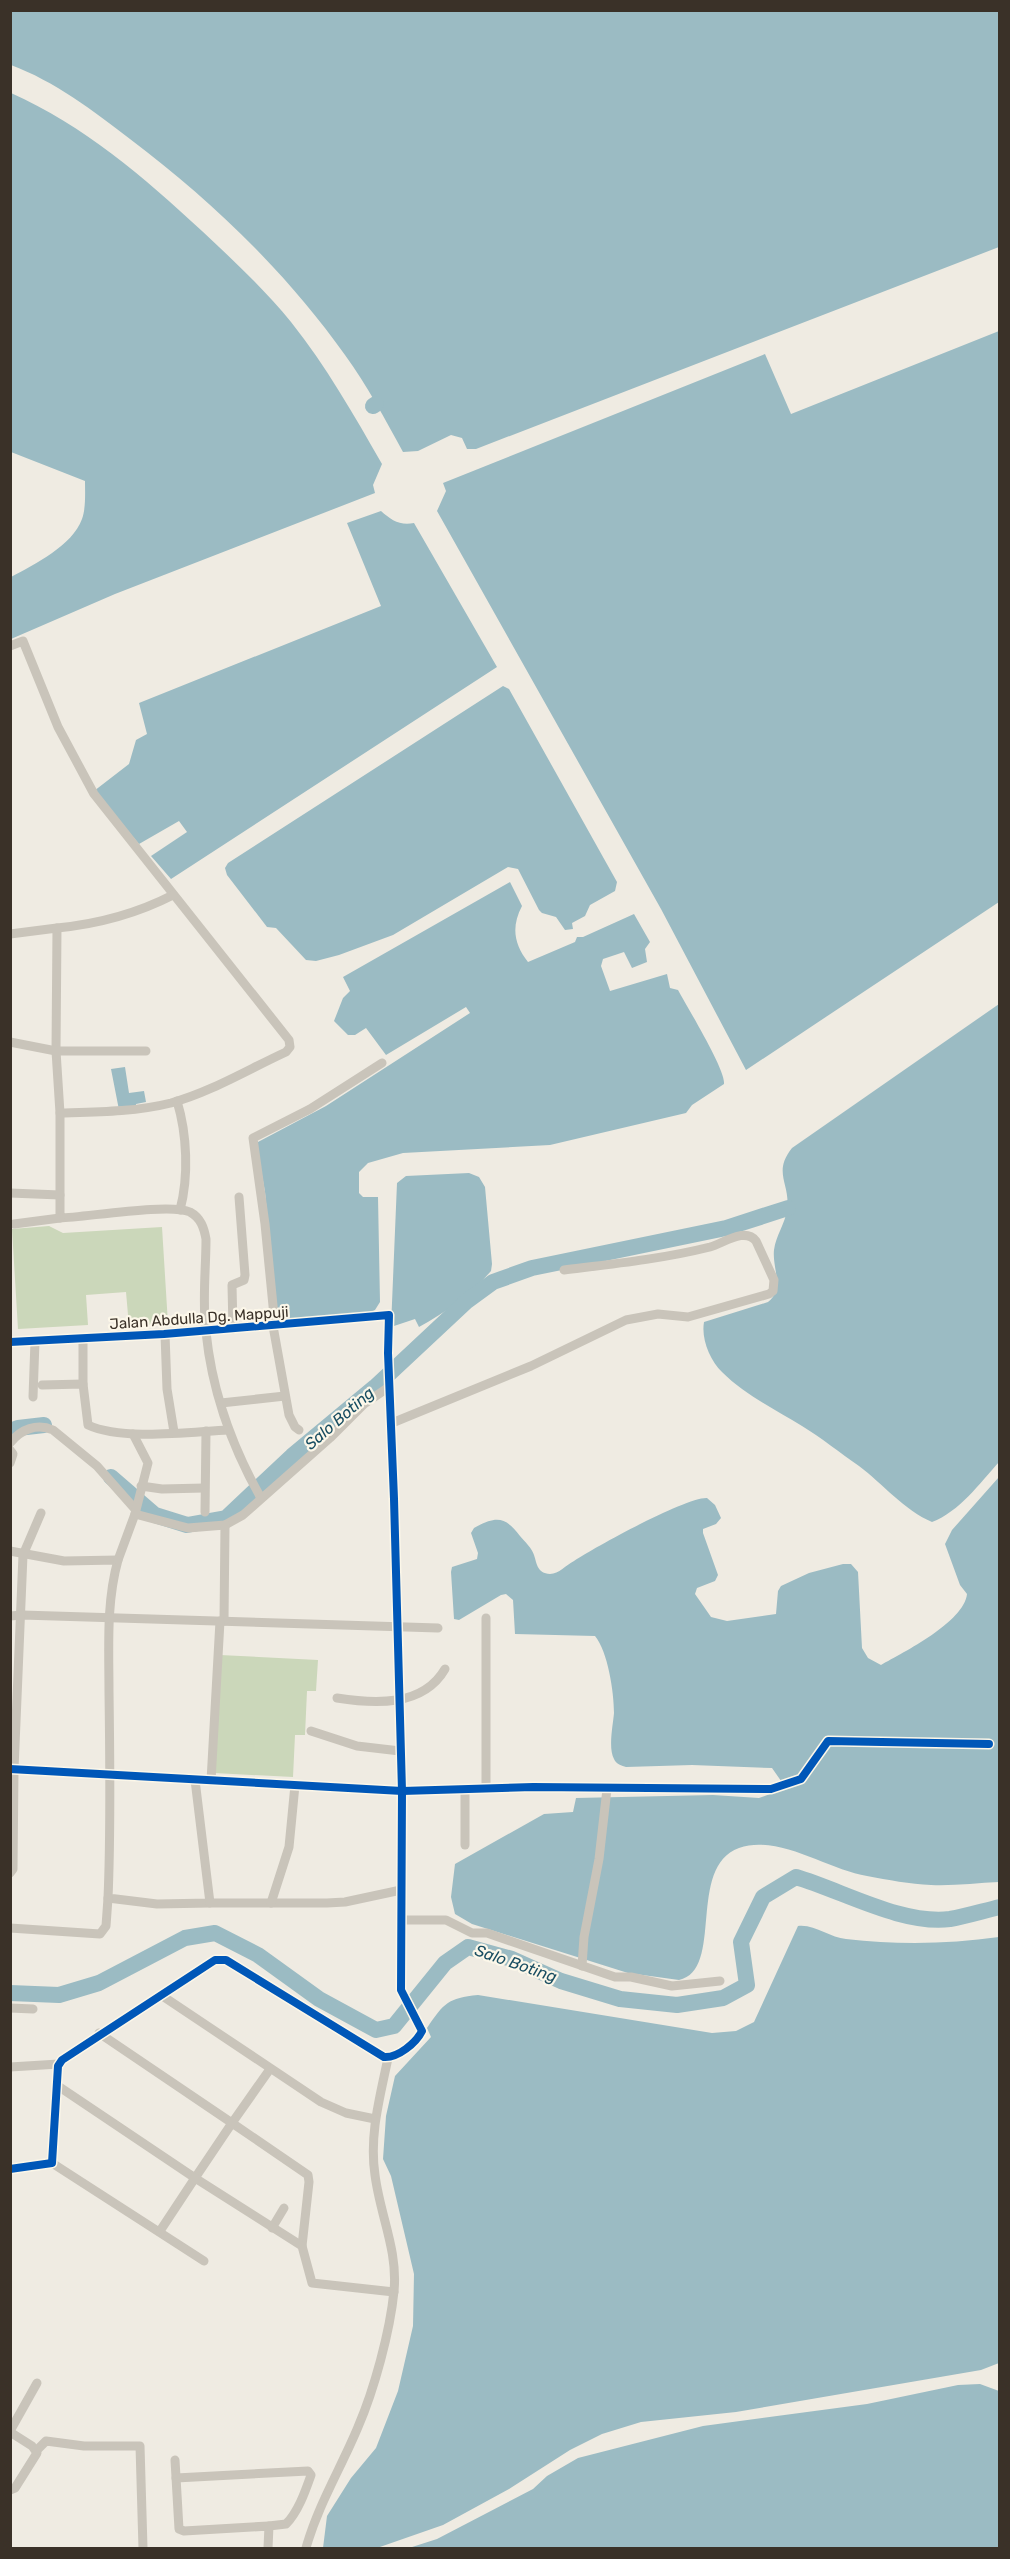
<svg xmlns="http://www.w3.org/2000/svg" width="1010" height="2559" viewBox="0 0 1010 2559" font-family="Rubik,sans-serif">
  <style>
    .green { fill: #cbd7ba }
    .water { fill: #9bbbc3 }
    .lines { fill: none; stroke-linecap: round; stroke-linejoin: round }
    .river { stroke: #9bbbc3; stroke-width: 16 }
    .street { stroke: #c9c4ba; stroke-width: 9 }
    .cycleway-casing { stroke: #fcf7e9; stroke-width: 11 }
    .cycleway { stroke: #0057b8; stroke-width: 8 }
    .labels { text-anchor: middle; stroke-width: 4.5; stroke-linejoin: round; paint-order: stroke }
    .street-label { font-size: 15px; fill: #3a3128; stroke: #fcf7e9 }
    .water-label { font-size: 16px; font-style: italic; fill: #184d61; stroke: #fcf7e9 }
  </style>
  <rect width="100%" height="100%" fill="#efebe2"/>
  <g class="green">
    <path d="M49,1226L63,1233L162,1227L168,1324L129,1326L126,1292L86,1295L88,1325L18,1329L12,1229Z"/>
    <path d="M220,1655L318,1660L316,1691H307L305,1735H295L293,1777L214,1773Z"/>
  </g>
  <g class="water">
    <path d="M10,11H999V247L476,449H467L462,438L451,435L418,451L403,452C385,419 367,385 345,355C286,272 211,200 130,139C94,111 54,81 11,65Z"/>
    <path d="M11,93C83,125 144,177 202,231C233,260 264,289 291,322C326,366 354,415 382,464L373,485L375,493L115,594L11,639V577C35,564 72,546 82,519C86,508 85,492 85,481L11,452Z"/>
    <path d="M999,331V902L746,1070L661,909L437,511L446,491L443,483L765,354L791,414Z"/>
    <path d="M381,511C391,520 400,526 414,523L497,667L171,879L151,856L187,832L179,821L139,844L94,791L129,764L136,740L147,734L139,703L381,606L347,523Z"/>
    <path d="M503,686L509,689L617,882L615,891L590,905L585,916L572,923L573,929L565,930L556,917L542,913L539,910L518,869L508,867L393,935L339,955L316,961L306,960L276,928L267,927L227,875L225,868L228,863Z"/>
    <path d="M510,882L522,906C511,927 514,944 528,962L575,942L577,937H583L634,914L650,942L645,949L647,962L632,968L624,952L603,959L601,966L610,991L667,974L670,988L678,990C687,1007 726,1070 724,1084L692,1105L686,1113L550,1145L403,1153L368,1163L359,1172V1193L363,1197H378L380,1302L375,1310L369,1313L294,1319L280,1317L276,1308L265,1192L257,1147L258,1142L326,1106L470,1013L466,1007L386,1055L366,1028L355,1035H348L334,1021L343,998L350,991L343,977Z"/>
    <path d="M999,1004V1462C980,1483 959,1512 932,1522C904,1510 883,1484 859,1466C840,1453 822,1438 802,1426C775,1409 745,1395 722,1372C710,1360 701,1339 704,1322L768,1302C785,1289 772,1268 774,1250C776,1235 785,1224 787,1210C791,1184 772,1173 792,1148Z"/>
    <path d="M125,1067L129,1093L144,1091L146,1102L136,1104V1108L119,1110L111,1069Z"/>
    <path d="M469,1173L479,1177L485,1187L492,1264L491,1271C471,1294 445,1313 419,1327L415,1319L391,1327L397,1183L406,1176Z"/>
    <path d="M999,1477V1882C977,1883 953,1886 931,1885C910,1884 888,1880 867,1876C828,1870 779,1834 739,1848C686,1867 725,1970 679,1980L628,1973L472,1924L455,1914L451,1897L455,1864L544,1814L573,1812L576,1798L713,1795L759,1798L786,1788L772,1768L692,1765L626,1767C622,1766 616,1764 614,1759C608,1748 613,1725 614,1713C614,1692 608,1652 595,1636L515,1634L513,1600L506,1594L501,1595L459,1620L454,1619L451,1572L452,1567L477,1559L478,1553L471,1533L474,1528C496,1516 505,1516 520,1536C525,1542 532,1548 534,1555C537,1564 537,1573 550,1574C559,1574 566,1565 574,1561C595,1547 686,1497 707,1498L715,1505L721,1518L716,1524L703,1529V1533L718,1575L715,1581L697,1588L695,1594L711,1617L727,1621L776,1614L778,1591L781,1586L809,1573L843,1564H851L858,1572L862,1648L868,1658L881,1665C904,1652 964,1622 967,1594L960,1585L945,1544L952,1530Z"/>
    <path d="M798,1926C815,1924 830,1938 846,1939C898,1945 949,1944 999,1937V2363L981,2370L736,2412L641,2422L602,2434L570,2450L509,2489L443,2525L377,2548H323L327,2516L351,2478L376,2448L398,2391L413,2326L414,2274L391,2176L383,2159L386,2116L395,2076L431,2037L427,2028C444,2003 448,1998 478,1995L712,2033L736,2031L754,2022Z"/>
    <path d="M980,2384L999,2391V2548H409L437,2539L533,2489L547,2476L578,2458L703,2426L867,2404L958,2385Z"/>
  </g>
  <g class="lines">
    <g class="river">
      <path d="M373,406L376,404"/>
      <path d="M10,1431L18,1428L44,1425"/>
      <path d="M111,1477L155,1515L187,1525L226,1518L292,1456L375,1387L467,1301L493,1282L532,1268L726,1228L788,1208"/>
      <path d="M10,1993L59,1995L99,1983L185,1938L215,1933L258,1955L319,1999L376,2030L394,2026L445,1963L468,1947L512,1959L561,1981L620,1999L677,2005L723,1998L747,1985L741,1942L763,1897L796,1877C843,1891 902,1925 950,1919C967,1916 983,1911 1000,1907"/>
    </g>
    <g class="street">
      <path d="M10,646L23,641L58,727L94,794L289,1040L290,1047L286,1052C249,1069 211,1092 171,1103C135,1112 97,1112 60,1113L56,1051L57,928L10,934"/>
      <path d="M57,928C98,924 136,914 173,895"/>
      <path d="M10,1042L56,1051H146"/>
      <path d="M177,1101C187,1134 189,1176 180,1210"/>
      <path d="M60,1113V1218C87,1217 170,1203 190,1212C201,1218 204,1228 206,1239C206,1269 202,1302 206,1332C212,1391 232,1447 261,1498"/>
      <path d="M10,1193L60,1195"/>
      <path d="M14,1224L60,1218"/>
      <path d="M273,1326L289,1415L295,1427L299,1430"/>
      <path d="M275,1326L265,1224L253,1138L310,1109L382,1063"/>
      <path d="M233,1329L232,1285L244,1280L245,1275L239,1197"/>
      <path d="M165,1334L167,1389L174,1432"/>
      <path d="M83,1340V1384"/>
      <path d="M10,1342L164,1334L389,1315L388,1353L394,1499L402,1791L401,1990L422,2031C416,2043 398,2058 384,2057L226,1960H215L62,2060L58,2066L52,2163L10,2169"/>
      <path d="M42,1385L83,1384L88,1425C122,1441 189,1432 228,1430"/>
      <path d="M33,1397L35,1341"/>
      <path d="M221,1403L285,1396"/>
      <path d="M392,1423L531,1366L626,1320L658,1314L688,1317L769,1294L773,1291L774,1280L756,1241C745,1227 724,1243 710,1247C662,1259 613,1264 564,1270"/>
      <path d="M10,1443C21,1429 37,1423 53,1430L97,1466L135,1509"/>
      <path d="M10,1450L13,1454L10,1463"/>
      <path d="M141,1486L162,1489L204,1488"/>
      <path d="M205,1512L206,1431"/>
      <path d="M135,1514L188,1528L225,1525L243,1515L330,1438L364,1404L389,1387"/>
      <path d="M10,1551L64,1561L118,1560C106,1603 109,1648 109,1692C110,1761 111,1830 108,1898L157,1904L210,1903L195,1780"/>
      <path d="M118,1560L135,1514L148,1463L133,1434"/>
      <path d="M10,1616L22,1615L438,1628"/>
      <path d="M486,1618V1789"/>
      <path d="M224,1621L225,1525"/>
      <path d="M337,1698C374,1704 423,1707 445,1669"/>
      <path d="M311,1731L357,1746L400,1751"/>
      <path d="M10,1769L402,1791L533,1787L771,1789L801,1779L828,1741L989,1744"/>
      <path d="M211,1781L220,1621"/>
      <path d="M465,1845V1789"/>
      <path d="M10,1873L13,1869L14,1769L23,1555L41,1513"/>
      <path d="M210,1903H327L345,1902L401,1890"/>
      <path d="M271,1903L289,1847L295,1785"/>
      <path d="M401,1920H446L472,1933H487L615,1977H631L672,1986L720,1981"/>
      <path d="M10,1928L100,1934L106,1926L108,1898"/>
      <path d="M582,1966L584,1937L599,1859L607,1789"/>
      <path d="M161,1995L321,2102L346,2113L375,2119"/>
      <path d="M10,2008L33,2009"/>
      <path d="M10,2067L59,2064"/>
      <path d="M270,2069L232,2123L308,2175L309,2182L302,2246"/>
      <path d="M58,2086L195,2178L232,2123L99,2033"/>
      <path d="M52,2163L204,2261"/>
      <path d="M272,2228L284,2208"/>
      <path d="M160,2231L195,2178L302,2246L312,2283L394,2292"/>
      <path d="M10,2431L37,2383"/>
      <path d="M10,2432L32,2446L37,2453L15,2488L10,2490"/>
      <path d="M37,2450L46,2441L84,2446H140L143,2548"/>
      <path d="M175,2460L179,2529L184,2531L269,2526L268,2548"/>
      <path d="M176,2478L308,2471L311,2475C305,2492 298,2512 286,2524L269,2526"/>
      <path d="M306,2548C318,2505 341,2468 358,2427C374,2390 390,2332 394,2291C398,2250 380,2215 375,2175C369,2135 380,2097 388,2058"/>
    </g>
    <g class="cycleway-casing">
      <g id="cycleway">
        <path d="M10,1342L164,1334L389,1315L388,1353L394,1499L402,1791L401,1990L422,2031C416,2043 398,2058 384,2057L226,1960H215L62,2060L58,2066L52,2163L10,2169"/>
        <path d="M10,1769L402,1791L533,1787L771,1789L801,1779L828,1741L989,1744"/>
      </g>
    </g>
    <use href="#cycleway" class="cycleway"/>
  </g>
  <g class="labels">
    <g class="street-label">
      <text transform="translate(199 1318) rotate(-4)" y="5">Jalan Abdulla Dg. Mappuji</text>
    </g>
    <g class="water-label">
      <text transform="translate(339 1418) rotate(-41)" y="6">Salo Boting</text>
      <text transform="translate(516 1963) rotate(19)" y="6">Salo Boting</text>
    </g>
  </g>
  <rect width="1010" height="2559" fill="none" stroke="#3a3128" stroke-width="24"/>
</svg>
